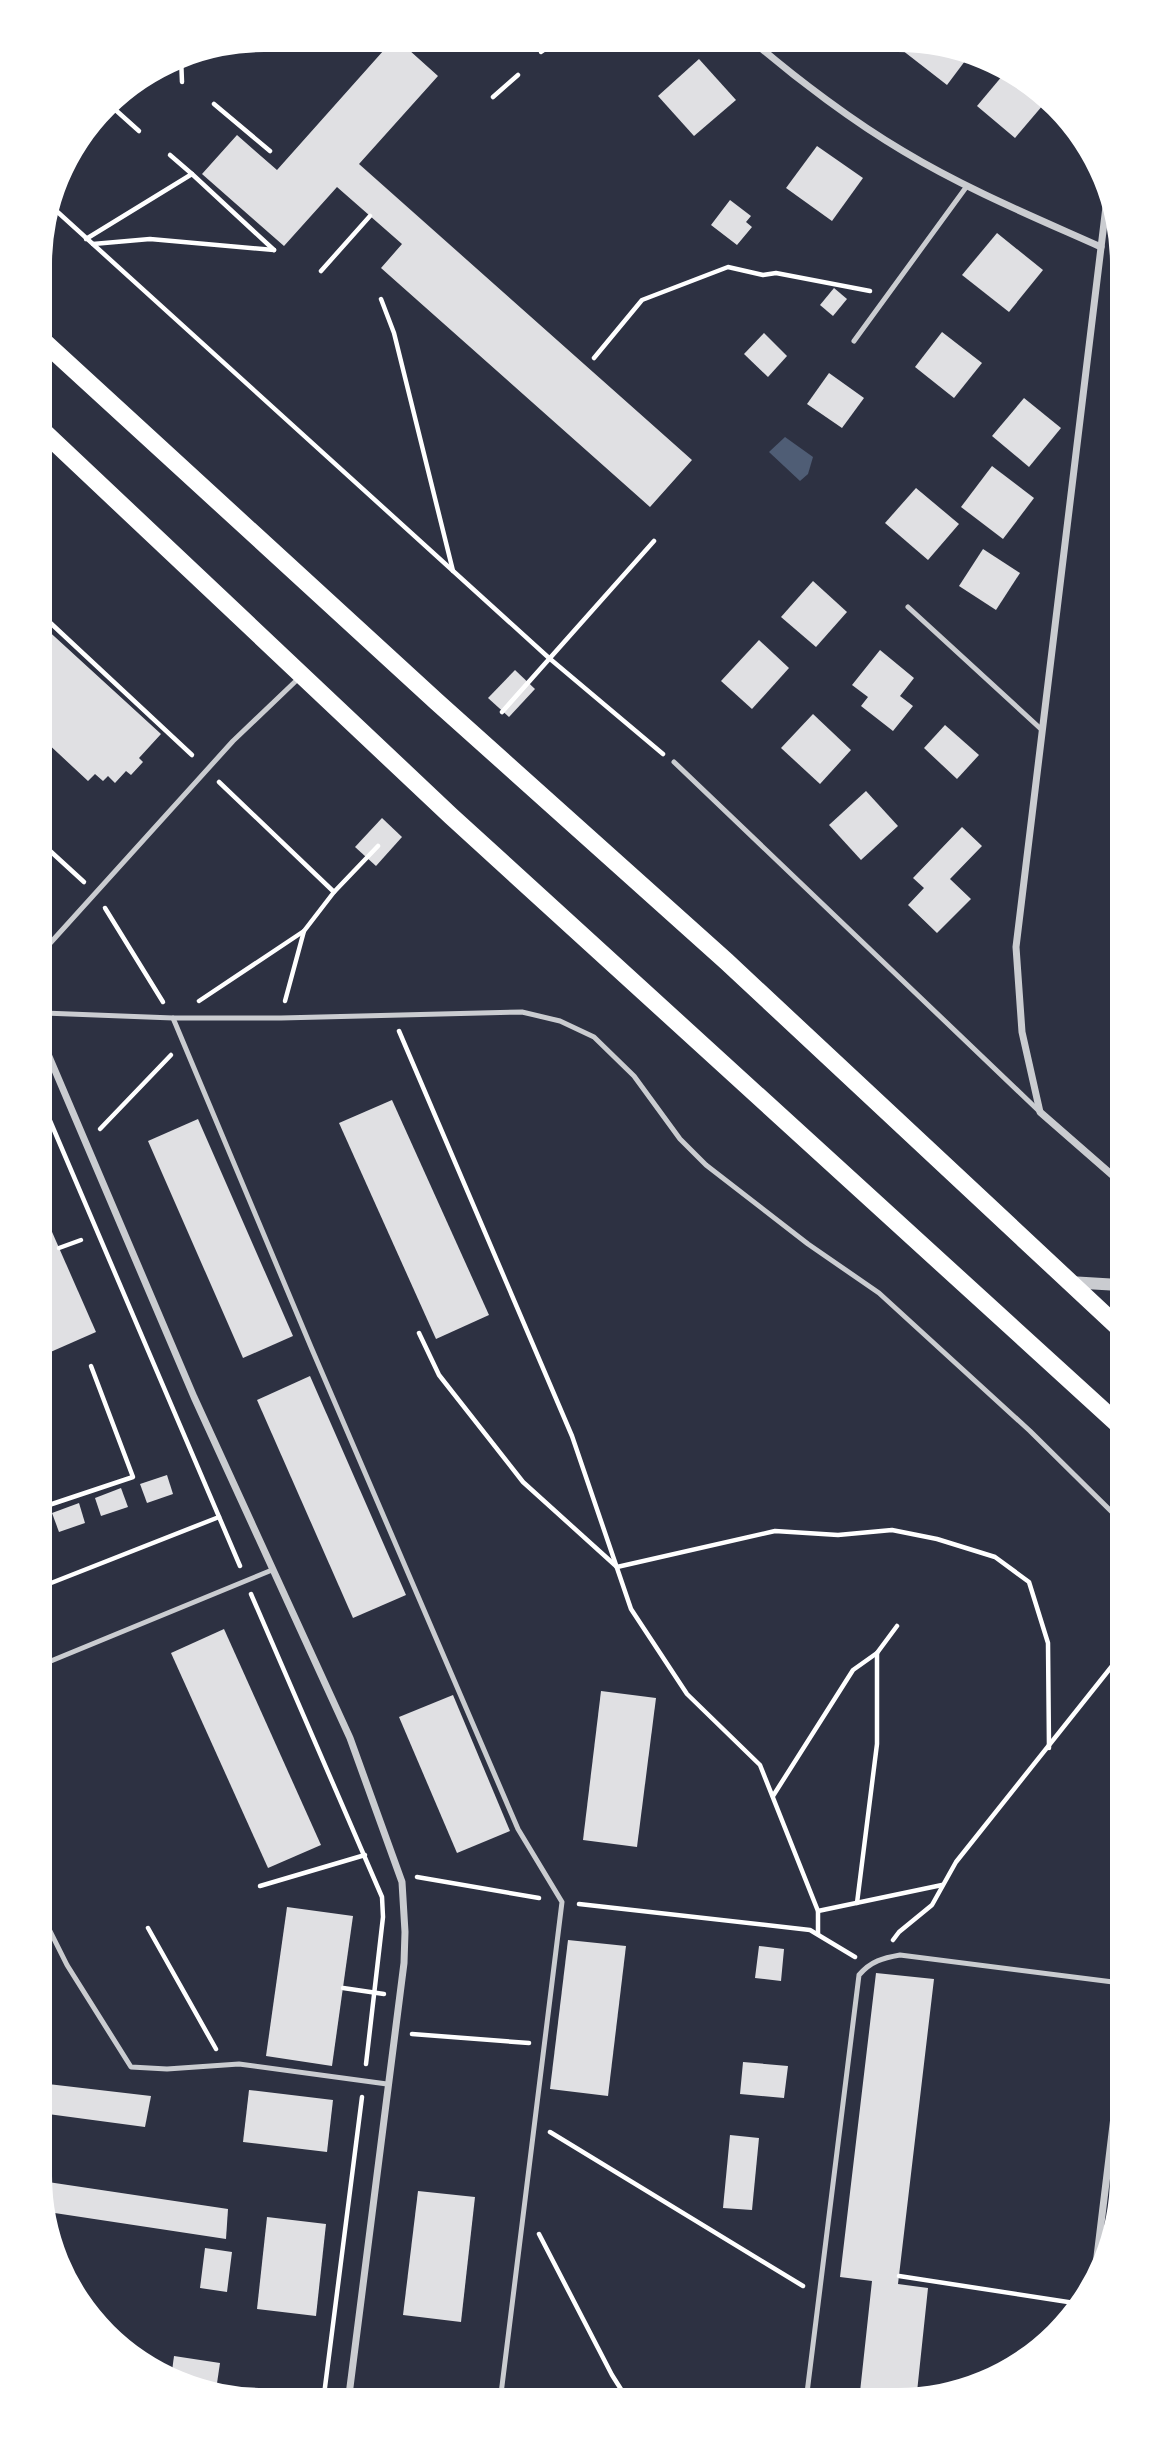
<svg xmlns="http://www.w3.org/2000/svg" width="1163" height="2440" viewBox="0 0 1163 2440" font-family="'Open Sans',sans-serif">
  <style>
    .water { fill: #4f5d75 }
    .building { fill: #e0e0e3 }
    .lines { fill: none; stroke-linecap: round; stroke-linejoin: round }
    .path { stroke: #fff; stroke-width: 4.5 }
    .service { stroke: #caccd0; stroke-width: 5 }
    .minor { stroke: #caccd0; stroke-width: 7 }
    .tertiary { stroke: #caccd0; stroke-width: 12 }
    .primary { stroke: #fff; stroke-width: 18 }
  </style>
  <rect width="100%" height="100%" fill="#2d3142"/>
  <path class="water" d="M785,437L813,457L808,474L800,481L769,452Z"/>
  <g class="building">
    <path d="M392,41H399L438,76L359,164L692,460L650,507L381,268L402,244L337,187L284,246L202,174L237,135L277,170Z"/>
    <path d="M907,44H942L968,57L947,85L902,50Z"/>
    <path d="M699,59L736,100L694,136L658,96Z"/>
    <path d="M1003,75L1012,79L1043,105L1015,138L977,106Z"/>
    <path d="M817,146L863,178L832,221L786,188Z"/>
    <path d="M730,200L751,216L746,222L752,227L737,245L711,225Z"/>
    <path d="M997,233L1043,270L1009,312L962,275Z"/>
    <path d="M834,288L847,299L833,316L820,305Z"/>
    <path d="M942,332L982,363L954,398L915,367Z"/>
    <path d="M764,333L787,356L768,377L744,354Z"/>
    <path d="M829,373L864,398L842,428L807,404Z"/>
    <path d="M1024,398L1061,428L1029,467L992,436Z"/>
    <path d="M992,466L1034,498L1003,539L961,507Z"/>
    <path d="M916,488L959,524L928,560L885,523Z"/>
    <path d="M983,549L1020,573L996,610L959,586Z"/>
    <path d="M813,581L847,612L816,647L781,617Z"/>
    <path d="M43,626L161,734L139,758L143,762L131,775L126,771L115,783L108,776L103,781L95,774L88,781L44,740Z"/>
    <path d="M759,640L789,668L752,709L721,681Z"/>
    <path d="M880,650L914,678L900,696L913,706L893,731L861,706L868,697L852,685Z"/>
    <path d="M515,670L535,689L509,717L488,698Z"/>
    <path d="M813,714L851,750L820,784L781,748Z"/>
    <path d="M945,725L979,755L957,779L924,748Z"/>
    <path d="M866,791L898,826L861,860L829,825Z"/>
    <path d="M382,818L402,837L376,866L355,847Z"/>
    <path d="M962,827L982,846L950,879L971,899L937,933L908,905L924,888L913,878Z"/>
    <path d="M392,1100L489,1315L436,1339L339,1123Z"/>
    <path d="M198,1119L293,1336L243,1358L148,1141Z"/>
    <path d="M45,1216L96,1332L46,1354L45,1352Z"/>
    <path d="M310,1376L406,1595L353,1618L257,1400Z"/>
    <path d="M167,1475L173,1494L147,1503L140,1484Z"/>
    <path d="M121,1488L128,1507L101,1516L95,1498Z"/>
    <path d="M79,1503L85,1523L59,1532L52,1513Z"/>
    <path d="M224,1629L321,1845L268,1868L171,1653Z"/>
    <path d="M601,1691L656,1698L637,1847L583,1840Z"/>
    <path d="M453,1695L510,1831L457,1853L399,1717Z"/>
    <path d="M287,1907L353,1916L332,2066L266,2056Z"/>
    <path d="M568,1940L626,1946L608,2096L550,2089Z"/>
    <path d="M759,1946L784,1949L781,1981L755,1978Z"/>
    <path d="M876,1973L934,1979L898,2284L928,2288L917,2392H860L872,2281L840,2277Z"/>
    <path d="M743,2062L788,2066L784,2098L740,2094Z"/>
    <path d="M48,2084L151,2096L145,2127L48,2114Z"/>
    <path d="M249,2090L333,2100L327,2152L243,2142Z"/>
    <path d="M730,2135L759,2138L752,2210L723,2208Z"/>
    <path d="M48,2182L228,2209L226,2239L48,2212Z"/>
    <path d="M418,2191L475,2197L461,2322L403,2315Z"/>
    <path d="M267,2217L326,2224L316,2316L257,2309Z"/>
    <path d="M205,2248L232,2252L227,2292L200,2288Z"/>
    <path d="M174,2356L220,2363L216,2390L208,2389L172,2371Z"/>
  </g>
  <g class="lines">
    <g class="path">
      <path d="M541,52L556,42"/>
      <path d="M181,57L182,82"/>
      <path d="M493,97L518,75"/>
      <path d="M214,104L270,151"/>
      <path d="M110,105L139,131"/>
      <path d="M192,174L274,250"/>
      <path d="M51,206L549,658L663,754"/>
      <path d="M86,239L192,174L170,155"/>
      <path d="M93,244L150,239L274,250"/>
      <path d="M321,271L370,216"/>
      <path d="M381,299L394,333L453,571"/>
      <path d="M594,358L642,300L728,267L763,275L776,273L870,291"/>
      <path d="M43,616L192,755"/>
      <path d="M502,712L654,541"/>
      <path d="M219,782L334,892"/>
      <path d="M44,836L48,849L84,882"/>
      <path d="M105,908L163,1002"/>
      <path d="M199,1001L304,931L334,892L378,846"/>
      <path d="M285,1001L304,931"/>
      <path d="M399,1031L572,1436L631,1609L687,1694L760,1765L818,1911V1934"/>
      <path d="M45,1109L240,1566"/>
      <path d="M100,1129L171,1055"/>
      <path d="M59,1248L81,1240"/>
      <path d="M419,1333L439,1375L523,1482L617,1567L775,1531L838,1535L892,1530L937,1539L995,1557L1029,1582L1048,1643L1049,1748"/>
      <path d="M46,1506L133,1477L91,1366"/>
      <path d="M46,1585L219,1517"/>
      <path d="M251,1594L382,1897L383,1917L366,2064"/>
      <path d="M773,1796L853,1670L877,1653"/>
      <path d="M417,1877L539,1898"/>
      <path d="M260,1886L365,1855"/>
      <path d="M857,1903L877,1744V1653L897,1626"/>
      <path d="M579,1904L810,1930L855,1957"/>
      <path d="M818,1911L942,1885"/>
      <path d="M148,1928L216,2049"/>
      <path d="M893,1940L899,1932L932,1905L956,1862L1120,1656"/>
      <path d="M343,1988L384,1994"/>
      <path d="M412,2034L529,2043"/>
      <path d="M550,2132L803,2286"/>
      <path d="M539,2234L612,2375L624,2394"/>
      <path d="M899,2276L1081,2304"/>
      <path d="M324,2395L362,2097"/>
    </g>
    <g class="service">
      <path d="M854,341L967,186"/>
      <path d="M908,607L1042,730"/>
      <path d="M674,762L1040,1112"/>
      <path d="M44,950L233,741L300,677"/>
      <path d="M44,1013L173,1018H281L522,1012L560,1021L594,1037L634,1076L680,1139L706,1165L808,1244L879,1293L1030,1431L1120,1520"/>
      <path d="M173,1018L311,1347L518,1829L562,1902L501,2394"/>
      <path d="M46,1663L272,1570"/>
      <path d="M47,1925L67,1965L131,2067L167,2069L239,2064L387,2084"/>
      <path d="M807,2393L859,1975C871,1961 883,1958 900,1955L1121,1983"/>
    </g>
    <g class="minor">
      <path d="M755,43C798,80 854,122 903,151C966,189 1034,217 1101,247"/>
      <path d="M1108,190L1016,947L1022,1032L1040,1112L1119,1181"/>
      <path d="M45,1047L194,1397L350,1738L402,1882L405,1932L404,1963L349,2395"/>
      <path d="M1094,2281L1122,2051"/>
    </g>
    <path class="tertiary" d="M1069,1282L1119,1285"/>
    <g class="primary">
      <path d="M42,340L437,702L726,961L1119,1328"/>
      <path d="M43,431L451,816L1119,1425"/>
    </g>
  </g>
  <path d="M0 0H1163V2440H0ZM264 52H898A212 212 0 0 1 1110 264V2176A212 212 0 0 1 898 2388H264A212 212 0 0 1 52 2176V264A212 212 0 0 1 264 52Z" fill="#fff" fill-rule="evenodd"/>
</svg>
